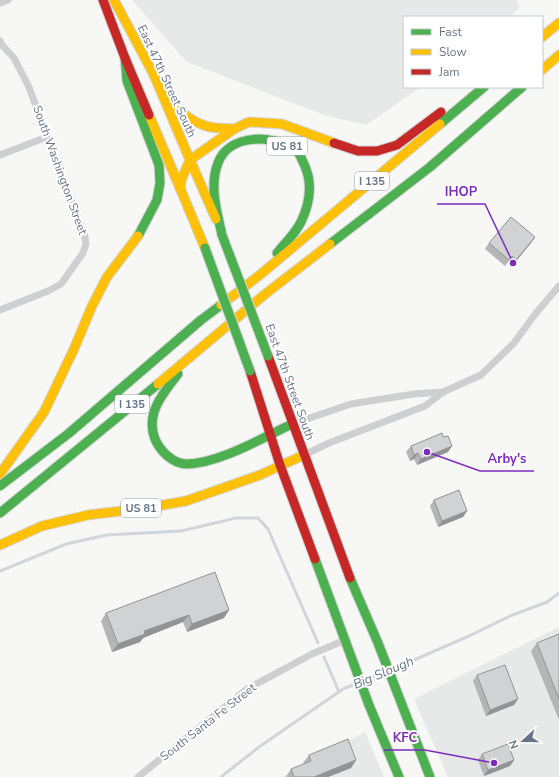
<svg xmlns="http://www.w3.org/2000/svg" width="559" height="777" viewBox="0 0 559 777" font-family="'Nunito Sans',sans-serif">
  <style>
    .built { fill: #e7e8e8 }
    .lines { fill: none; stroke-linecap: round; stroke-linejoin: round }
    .stream { stroke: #d0d6da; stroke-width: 3 }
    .fast-casing { stroke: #d3d5d5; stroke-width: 11 }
    .slow-casing { stroke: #d3d5d5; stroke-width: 11 }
    .jam-casing { stroke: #d3d5d5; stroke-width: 11 }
    .street { stroke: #cecfd1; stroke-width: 7 }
    .fast { stroke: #4caf50; stroke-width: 9 }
    .slow { stroke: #ffc107; stroke-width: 9 }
    .jam { stroke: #c62828; stroke-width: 9 }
    .fast-bridge-casing { stroke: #d4d5d5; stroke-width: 11; stroke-linecap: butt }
    .fast-bridge { stroke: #4caf50; stroke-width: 9 }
    .wall { fill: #b4b5b5 }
    .shaded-wall { fill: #929394 }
    .building { fill: #d1d2d3; stroke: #929394 }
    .labels { text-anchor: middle; stroke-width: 4; stroke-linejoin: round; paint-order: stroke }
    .shield { fill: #fff; stroke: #949eaa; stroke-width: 1 }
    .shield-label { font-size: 11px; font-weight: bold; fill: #667486 }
    .street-label { font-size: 12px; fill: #667486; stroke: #fff }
    .water-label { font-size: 13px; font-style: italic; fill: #627582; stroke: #fff }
    .leader { fill: none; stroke: #7b2cbf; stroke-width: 1.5 }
    .callout-dot { fill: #7b2cbf; stroke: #fff; stroke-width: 1.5 }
    .callout-label { font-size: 13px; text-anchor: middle; font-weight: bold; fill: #7b2cbf; stroke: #fff; stroke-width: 4; stroke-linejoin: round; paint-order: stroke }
  </style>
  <rect width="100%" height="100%" fill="#f7f7f6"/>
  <g class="built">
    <path d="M132,0H517L519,8L510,17H404V87H421L366,125L324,115L187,62Z"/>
    <path d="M559,627V777H448L414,699Z"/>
    <path d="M365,732L384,777H282Z"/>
  </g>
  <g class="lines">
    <g class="stream">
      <path d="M0,571L66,544L107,535L181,531L236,518H258L268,529L318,643"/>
      <path d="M324,657L339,692"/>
      <path d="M391,670L469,636L510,616L547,602L559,593"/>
      <path d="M363,681L385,672"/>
      <path d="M221,777L259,747L343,689L358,683"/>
    </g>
    <g class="fast-casing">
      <g id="fast">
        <path d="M125,58L127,81L159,165L160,183L157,200L138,236"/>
        <path d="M440,124L484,87"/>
        <path d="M222,235C217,212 209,186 218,163C229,133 275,134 297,151C300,154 302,160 304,164C313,183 310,203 301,222C295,234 285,243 277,253"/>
        <path d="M330,244L430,167L522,87"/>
        <path d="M178,374C163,393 145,414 155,439C160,451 173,464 187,464C220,463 262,438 292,424"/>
        <path d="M0,486L68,434L201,320L221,305"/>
        <path d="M0,513L158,384"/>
        <path d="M315,559L369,705L399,777"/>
        <path d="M350,578L378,643L430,777"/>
      </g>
    </g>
    <g class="slow-casing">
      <g id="slow">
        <path d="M114,0L154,75L190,160"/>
        <path d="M542,37L559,23"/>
        <path d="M542,70L559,55"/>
        <path d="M154,75C166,96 182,119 206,126C215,129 225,128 234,129"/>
        <path d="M149,115L180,188"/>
        <path d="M190,160L216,219"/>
        <path d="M180,188L205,248"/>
        <path d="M180,188L182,178L190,160L234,129L249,122L282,124L334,143"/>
        <path d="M221,305L261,274L440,124"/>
        <path d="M158,384L264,295L330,244"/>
        <path d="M0,474L44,412L74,349L92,306L107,277L138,236"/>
        <path d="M0,545L42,526L88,515L146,508L186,501L260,475L304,455"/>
      </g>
    </g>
    <g class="jam-casing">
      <g id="jam">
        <path d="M103,0L125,58L149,115"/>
        <path d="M334,143L358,151H377L397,145L441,112"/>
        <path d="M268,356L350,578"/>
        <path d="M250,371L280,465L315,559"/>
      </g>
    </g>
    <g class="street">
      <path d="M0,3L8,0"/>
      <path d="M0,41L2,45L14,58L29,87L47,137L85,237L86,244L83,253L61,284L48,291L0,310"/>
      <path d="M0,155L47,137"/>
      <path d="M292,424L351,404L414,394L443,392"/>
      <path d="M304,455L329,443L425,406L443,392L481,375L514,343L536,313L559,286"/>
      <path d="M138,777L247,689L312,654L345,640"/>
    </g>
    <use href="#fast" class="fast"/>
    <use href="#slow" class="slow"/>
    <use href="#jam" class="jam"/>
    <g class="fast-bridge-casing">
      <g id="fast-bridge">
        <path d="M222,235L268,356"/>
        <path d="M205,248L250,371"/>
      </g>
    </g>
    <use href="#fast-bridge" class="fast-bridge"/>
  </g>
  <g class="wall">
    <path d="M535,237L531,243L512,266L508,262L505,266L485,249L489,243Z"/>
    <path d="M443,437L452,446L448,452L417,465L414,459L410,461L406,452L411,446Z"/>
    <path d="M434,500L467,511L463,517L438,527L430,506Z"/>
    <path d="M229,610L224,618L187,632L183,622L143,638L140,642L112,652L101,621L106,613Z"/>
    <path d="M559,634V720L531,651L537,643Z"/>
    <path d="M477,675L518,699L514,705L486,716L473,681Z"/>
    <path d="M482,754L514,760L510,766L484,776L478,760Z"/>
    <path d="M309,755L356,760L351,768L328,777H286L291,769L304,764L303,763Z"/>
  </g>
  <g class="shaded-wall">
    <path d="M535,237L531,243L512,266L516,260Z"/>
    <path d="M452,446L448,452L417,465L421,459Z"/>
    <path d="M418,453L414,459L410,461L414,455Z"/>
    <path d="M467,511L463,517L438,527L442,521Z"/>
    <path d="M229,610L224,618L187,632L192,624Z"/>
    <path d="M189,615L183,622L143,638L140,642L112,652L118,644L144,631Z"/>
    <path d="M518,699L514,705L486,716L490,710Z"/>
    <path d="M356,760L351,768L328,777H314Z"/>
    <path d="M514,760L510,766L484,776L488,770Z"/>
  </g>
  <g class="building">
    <path d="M511,217L535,237L516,260L512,256L509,260L489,243Z"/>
    <path d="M442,433L443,437L448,436L452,446L421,459L418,453L414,455L411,446Z"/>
    <path d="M459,490L467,511L442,521L434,500Z"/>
    <path d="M215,572L229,610L192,624L189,615L144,631L145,634L118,644L106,613Z"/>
    <path d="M559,634V699L537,643Z"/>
    <path d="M505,665L518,699L490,710L477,675Z"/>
    <path d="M348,739L356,760L314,777H294L291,769L311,761L309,755Z"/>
    <path d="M508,744L514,760L488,770L482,754Z"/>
  </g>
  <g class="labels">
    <g class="shield">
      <rect x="267" y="137" width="40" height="18" rx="3"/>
      <rect x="355" y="172" width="34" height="18" rx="3"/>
      <rect x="115" y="395" width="34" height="18" rx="3"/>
      <rect x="121" y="499" width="40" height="18" rx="3"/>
    </g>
    <g class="shield-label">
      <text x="287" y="150">US 81</text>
      <text x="372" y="185">I 135</text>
      <text x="132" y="408">I 135</text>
      <text x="141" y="512">US 81</text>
    </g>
    <g class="street-label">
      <text transform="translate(167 81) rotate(65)" y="4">East 47th Street South</text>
      <text transform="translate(60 170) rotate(70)" y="4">South Washington Street</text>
      <text transform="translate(290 382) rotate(70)" y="4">East 47th Street South</text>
      <text transform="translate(208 722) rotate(-38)" y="4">South Santa Fe Street</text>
    </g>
    <g class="water-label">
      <text transform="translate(383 672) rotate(-23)" y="5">Big Slough</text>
    </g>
  </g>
  <path class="leader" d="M513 263L485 204H437M427 452L480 471H534M494 763L425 750H384"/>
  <g class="callout-dot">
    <circle cx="513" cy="263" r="4"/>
    <circle cx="427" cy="452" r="4"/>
    <circle cx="494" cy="763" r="4"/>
  </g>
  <g class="callout-label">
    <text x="461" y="196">IHOP</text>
    <text x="507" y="463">Arby's</text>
    <text x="405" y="742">KFC</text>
  </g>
  <rect x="403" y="16" width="140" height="72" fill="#ffffff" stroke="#c2c7cf"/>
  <rect x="411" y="29" width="20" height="6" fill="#4caf50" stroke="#c2c7cf"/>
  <text x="439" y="36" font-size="12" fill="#667486">Fast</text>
  <rect x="411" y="49" width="20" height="6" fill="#ffc107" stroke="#c2c7cf"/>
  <text x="439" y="56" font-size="12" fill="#667486">Slow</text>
  <rect x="411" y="69" width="20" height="6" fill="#c62828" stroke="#c2c7cf"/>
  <text x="439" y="76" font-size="12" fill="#667486">Jam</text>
  <g transform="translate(523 741) rotate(249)" stroke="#ffffff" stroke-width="3" paint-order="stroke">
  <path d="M0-3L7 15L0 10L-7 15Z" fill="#667486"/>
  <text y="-6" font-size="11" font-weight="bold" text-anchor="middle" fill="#667486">N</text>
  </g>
</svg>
